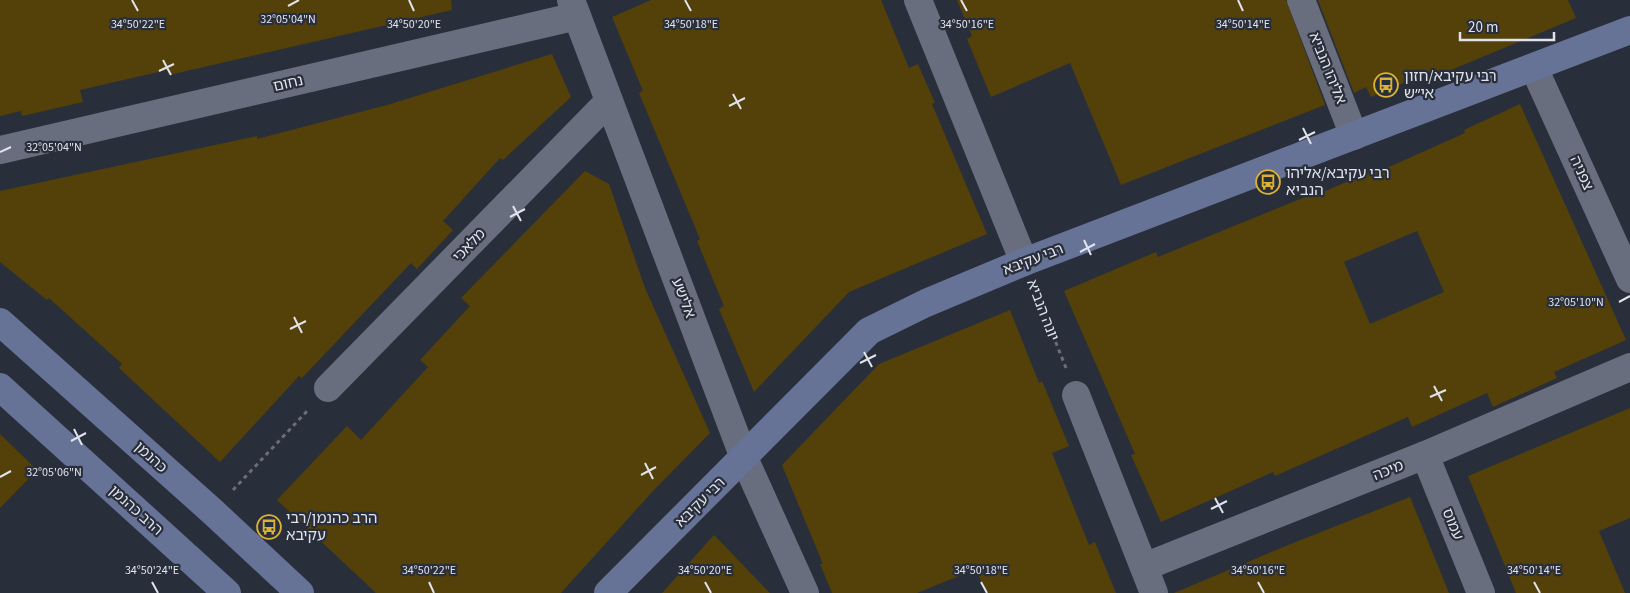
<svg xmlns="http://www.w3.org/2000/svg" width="1630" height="593" viewBox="0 0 1630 593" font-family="'Source Sans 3','Noto Sans Hebrew',sans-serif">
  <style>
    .building { fill: #534109; fill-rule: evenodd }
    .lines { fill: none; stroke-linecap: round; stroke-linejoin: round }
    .path { stroke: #696e79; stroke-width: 3; stroke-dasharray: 4 4; stroke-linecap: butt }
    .street { stroke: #686e7d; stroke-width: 28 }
    .secondary { stroke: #667296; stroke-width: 28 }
    .ticks { fill: none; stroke: #e0e3eb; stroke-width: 2 }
    .labels { text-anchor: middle; stroke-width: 4.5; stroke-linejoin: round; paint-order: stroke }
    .street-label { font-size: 15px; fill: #e0e3eb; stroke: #292e3b }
    .poi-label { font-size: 15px; fill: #e0e3eb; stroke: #292e3b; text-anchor: start }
    .ticks-label { font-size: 12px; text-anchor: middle; fill: #e0e3eb; stroke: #292e3b; stroke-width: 4.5; stroke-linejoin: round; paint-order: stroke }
  </style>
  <rect width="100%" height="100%" fill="#292e3b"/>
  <g class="building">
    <path d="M0,0H451L452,10L169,75L167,70L80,90L83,102L22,116L21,111L0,116Z"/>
    <path d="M651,0H881L909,68L918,64L935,103L932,104L987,234L849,292L754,392L719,309L724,306L697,241L700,239L639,93L643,91L612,17Z"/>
    <path d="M957,0H1286L1325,105L1121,185L1070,63L991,97L967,39L972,36Z"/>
    <path d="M1318,0H1568L1576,18L1439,75L1436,69L1371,97L1366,87L1354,93Z"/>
    <path d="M552,54L571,97L503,160L500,158L443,221L453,230L417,269L411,263L302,378L299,376L220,462L119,368L122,364L49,298L47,300L0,262V191L257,136V139L387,105Z"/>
    <path d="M1520,104L1626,340L1554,372L1557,378L1493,407L1487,393L1412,427L1408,417L1275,476L1273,472L1161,522L1131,455L1135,454L1064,291L1156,252L1158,257L1315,193L1316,195L1379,168L1380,171L1465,133L1464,130ZM1417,231L1444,292L1370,324L1344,262Z"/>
    <path d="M585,171L609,184L645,288L710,433L653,491L561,593H376L277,500L347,426L361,440L428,367L420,360L470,306L461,298Z"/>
    <path d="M1010,310L1039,383L1042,381L1069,446L1052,453L1089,545L1095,542L1116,593H986L976,569L917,593H832L820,564H823L782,465L879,364Z"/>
    <path d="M1630,408V518L1599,531L1625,593H1516L1468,476Z"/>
    <path d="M0,434L37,470L0,508Z"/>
    <path d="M1410,497L1449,593H1174L1288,545Z"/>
    <path d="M714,535L770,593H662Z"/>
  </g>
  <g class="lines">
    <g class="path">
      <path d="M1035,290L1066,368"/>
      <path d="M233,490L309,409"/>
    </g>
    <g class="street">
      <path d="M571,0L744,458L805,593"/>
      <path d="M918,0L1024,262"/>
      <path d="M1301,0L1354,136"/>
      <path d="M1534,68L1630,279"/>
      <path d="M0,150L577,16"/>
      <path d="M328,388L609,101"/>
      <path d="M1076,395L1154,593"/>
      <path d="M1425,455L1481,593"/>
      <path d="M1144,567L1425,455L1630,367"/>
    </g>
    <g class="secondary">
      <path d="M0,322L213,512L300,593"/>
      <path d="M0,387L227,593"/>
      <path d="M608,593L869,331L926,303L1024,262L1630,30"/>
    </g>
  </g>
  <path class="ticks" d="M132,0L138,11M409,0L414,11M685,0L691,11M961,0L967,11M1238,0L1243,11M288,6L299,0M163,60L171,75M159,71L174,64M733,94L741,109M729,106L745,98M1303,128L1311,144M1299,140L1315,132M0,152L11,147M513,206L521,221M510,217L525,209M1084,240L1091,255M1080,252L1095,244M1619,302L1630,296M294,317L302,333M290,329L306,321M864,352L872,367M860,363L876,355M1434,386L1442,401M1430,397L1446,390M74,429L82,445M71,441L86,433M645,463L653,479M641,475L656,467M0,477L11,471M1215,498L1223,513M1211,509L1227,501M152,582L158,593M429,582L434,593M705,582L711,593M981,582L987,593M1258,582L1264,593M1534,582L1540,593"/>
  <defs>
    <g id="bus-ring" transform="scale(1.25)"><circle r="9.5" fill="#292e3b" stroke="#dbb233" stroke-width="1.5"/><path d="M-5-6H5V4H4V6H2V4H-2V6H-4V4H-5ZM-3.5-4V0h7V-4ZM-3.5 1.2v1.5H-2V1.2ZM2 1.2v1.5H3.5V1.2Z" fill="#dbb233"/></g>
  </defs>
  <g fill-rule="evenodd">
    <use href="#bus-ring" x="1386" y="85"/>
    <use href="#bus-ring" x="1268" y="182"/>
    <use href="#bus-ring" x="269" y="527"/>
  </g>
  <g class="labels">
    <g class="street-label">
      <text transform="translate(1328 68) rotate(68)" y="5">אליהו הנביא</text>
      <text transform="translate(288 83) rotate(-13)" y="5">נחום</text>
      <text transform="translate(1582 173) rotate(66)" y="5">צפניה</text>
      <text transform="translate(469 245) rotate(-46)" y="5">מלאכי</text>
      <text transform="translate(1033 259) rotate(-21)" y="5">רבי עקיבא</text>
      <text transform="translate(684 298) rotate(69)" y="5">אלישע</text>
      <text transform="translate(1043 310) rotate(69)" y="5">יונה הנביא</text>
      <text transform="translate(151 457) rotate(42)" y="5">כהנמן</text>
      <text transform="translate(1388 470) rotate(-22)" y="5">מיכה</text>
      <text transform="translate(700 502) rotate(-45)" y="5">רבי עקיבא</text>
      <text transform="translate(136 510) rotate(42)" y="5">הרב כהנמן</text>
      <text transform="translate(1453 524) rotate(68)" y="5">עמוס</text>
    </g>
    <g class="poi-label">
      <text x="1404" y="81">רבי עקיבא/חזון<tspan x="1404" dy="17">אי״ש</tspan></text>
      <text x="1286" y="178">רבי עקיבא/אליהו<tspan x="1286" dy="17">הנביא</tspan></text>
      <text x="286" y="523">הרב כהנמן/רבי<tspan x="286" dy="17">עקיבא</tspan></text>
    </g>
  </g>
  <g class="ticks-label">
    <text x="288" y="23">32°05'04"N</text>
    <text x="138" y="28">34°50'22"E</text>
    <text x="414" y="28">34°50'20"E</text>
    <text x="691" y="28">34°50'18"E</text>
    <text x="967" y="28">34°50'16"E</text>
    <text x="1243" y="28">34°50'14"E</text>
    <text x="54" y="151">32°05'04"N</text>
    <text x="1576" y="306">32°05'10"N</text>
    <text x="54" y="476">32°05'06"N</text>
    <text x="152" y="574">34°50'24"E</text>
    <text x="429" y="574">34°50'22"E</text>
    <text x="705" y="574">34°50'20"E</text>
    <text x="981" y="574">34°50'18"E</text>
    <text x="1258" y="574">34°50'16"E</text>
    <text x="1534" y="574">34°50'14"E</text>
  </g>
  <path d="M1460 32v8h94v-8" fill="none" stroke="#e0e3eb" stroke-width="2.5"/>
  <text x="1468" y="32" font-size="15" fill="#e0e3eb" stroke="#292e3b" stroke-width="4" paint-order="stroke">20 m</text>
</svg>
